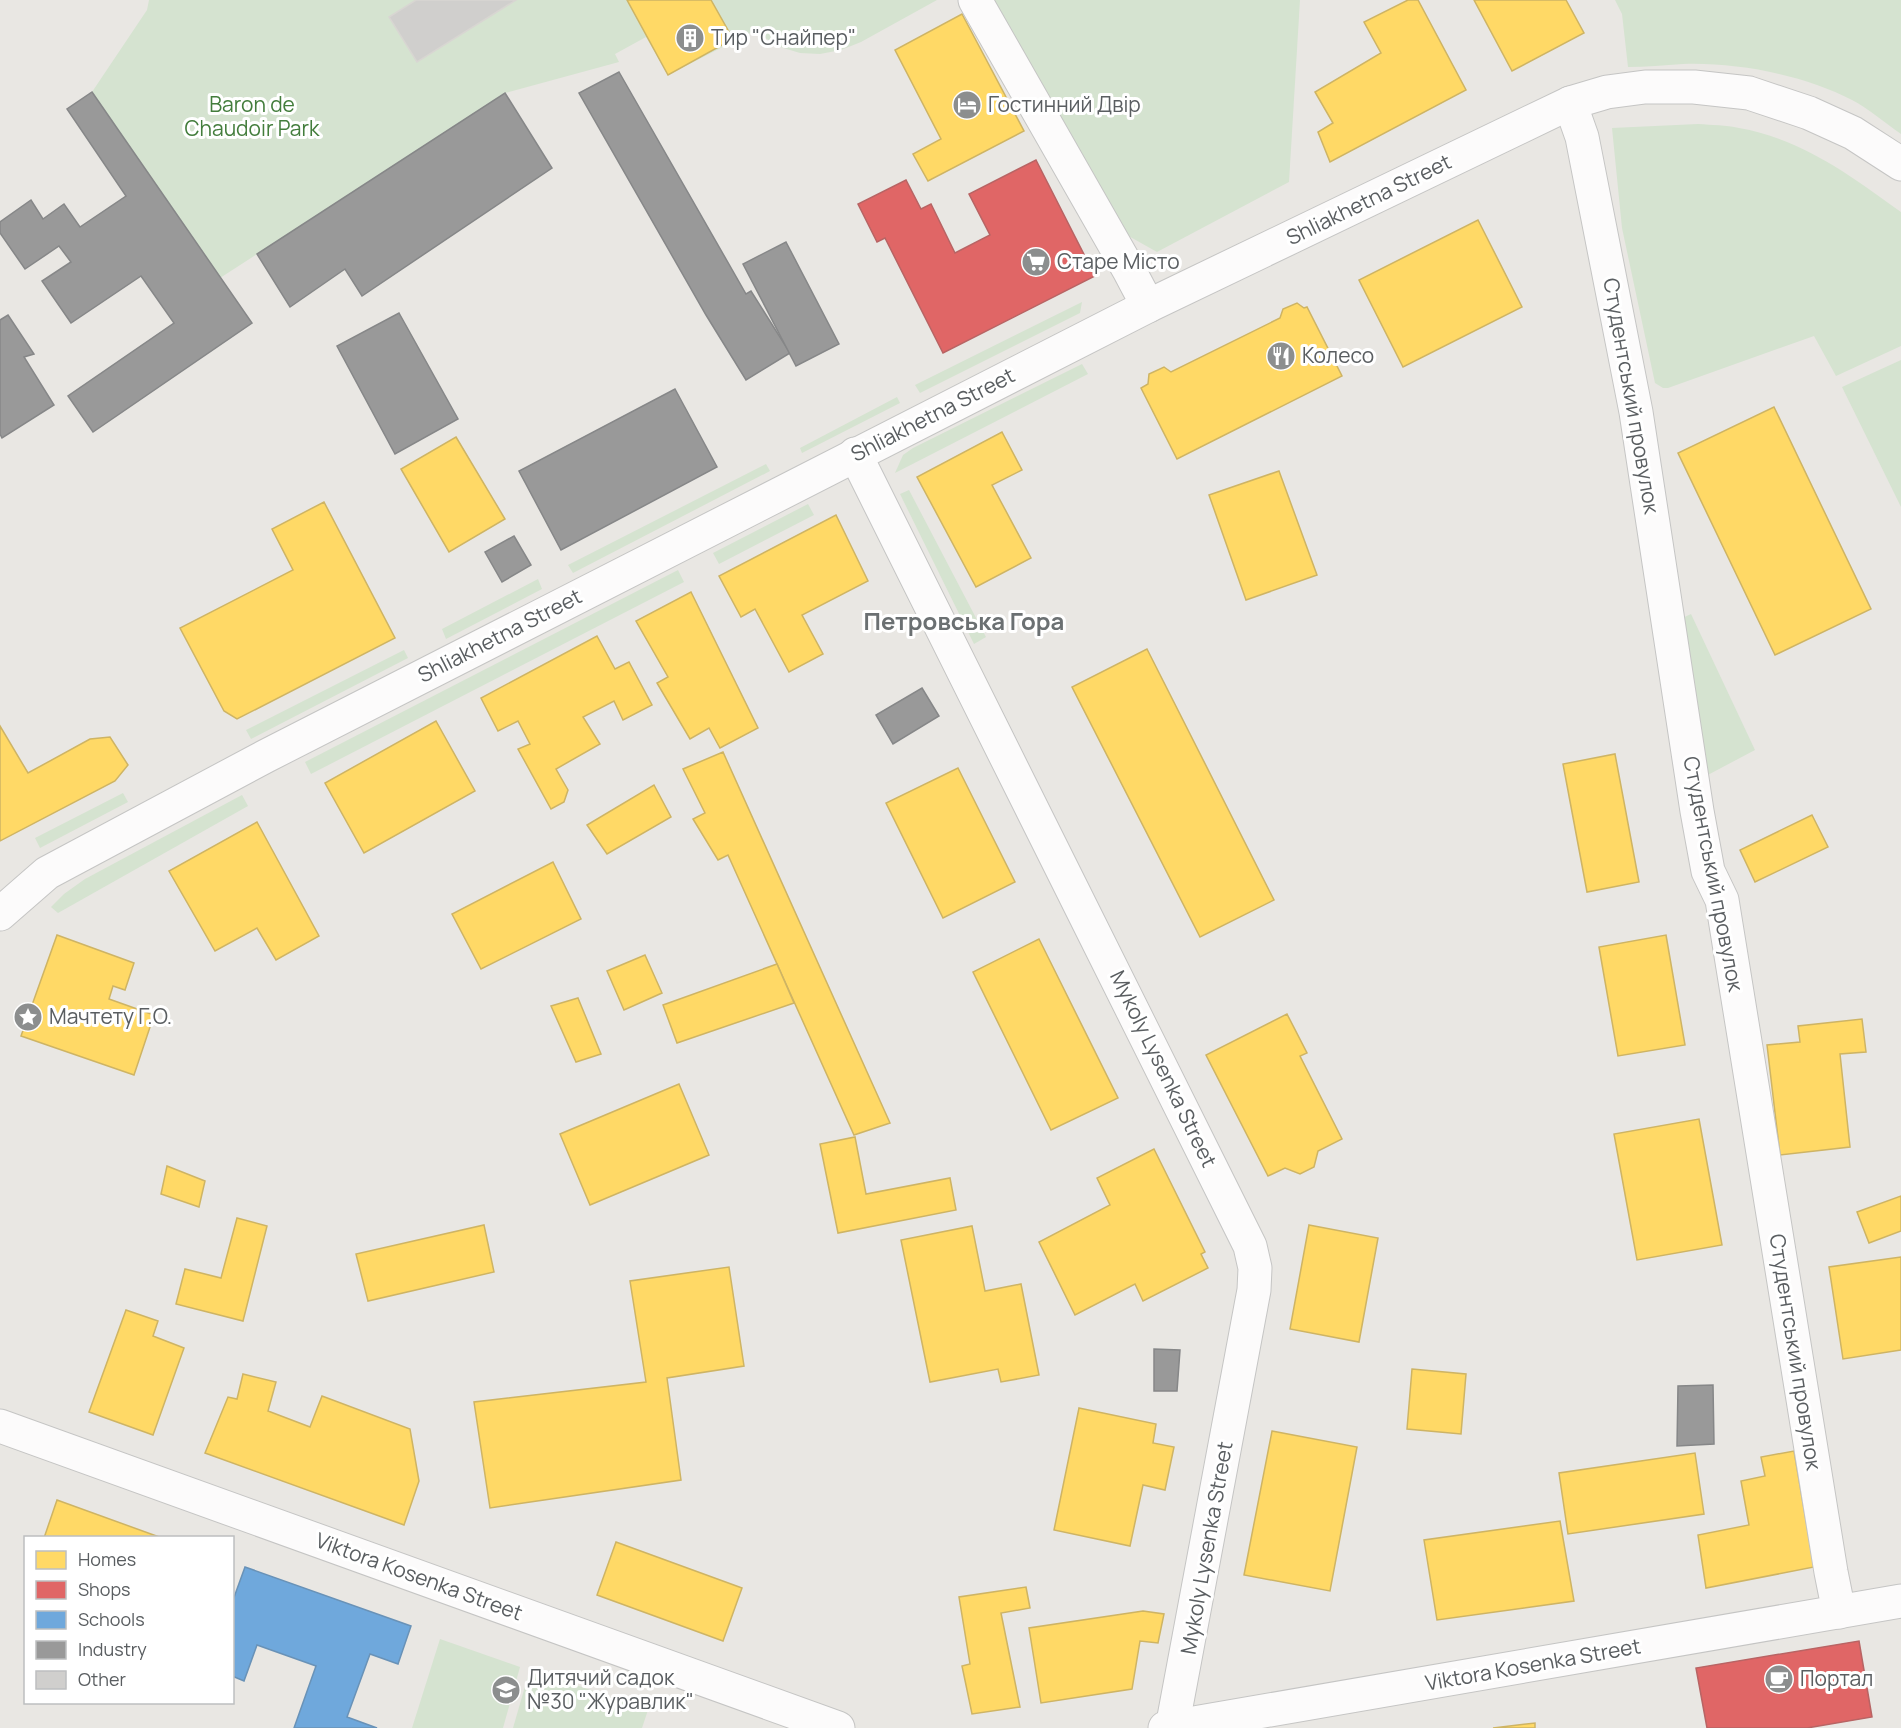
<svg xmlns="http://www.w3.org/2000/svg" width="1901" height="1728" viewBox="0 0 1901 1728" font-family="Manrope,sans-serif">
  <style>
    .green { fill: #d5e3d0 }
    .homes { fill: #ffd966; stroke: #ceb464; stroke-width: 1.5 }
    .shops { fill: #e06666; stroke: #b86464; stroke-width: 1.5 }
    .schools { fill: #6fa8dc; stroke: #6992b7; stroke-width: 1.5 }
    .industry { fill: #999; stroke: #868788; stroke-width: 1.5 }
    .building { fill: #d0cfcd; stroke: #d8d6d2; stroke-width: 1.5 }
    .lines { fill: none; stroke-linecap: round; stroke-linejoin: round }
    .minor-casing { stroke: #c5c5c4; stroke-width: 35 }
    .minor { stroke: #fcfbfb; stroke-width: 33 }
    .labels { text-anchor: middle; stroke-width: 6; stroke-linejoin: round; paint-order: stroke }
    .poi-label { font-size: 21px; fill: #5a5e61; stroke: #fff; text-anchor: start }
    .park-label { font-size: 21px; fill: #437d3c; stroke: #fff }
    .street-label { font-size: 21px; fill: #5a5e61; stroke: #fff }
    .quarter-label { font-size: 24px; font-weight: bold; fill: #6b7072; stroke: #fff }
  </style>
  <rect width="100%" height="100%" fill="#e9e7e3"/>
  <g class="green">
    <path d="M149,0H937L861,42L841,50L820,54L800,53L780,47L754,31L668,75L646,37L615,54L619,62L505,93L220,278L92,92L147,10Z"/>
    <path d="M987,0H1300L1289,182L1157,252L1125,234Z"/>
    <path d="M1615,0H1901V134C1885,123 1869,109 1852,100C1805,75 1736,62 1683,64C1664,65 1646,67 1628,67L1622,14Z"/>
    <path d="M1698,124C1712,125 1726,125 1739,128C1802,139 1851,176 1901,212V346L1836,376L1814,336L1668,388H1663L1655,383L1622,228L1612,128Z"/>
    <path d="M1082,302L1080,313L920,393L915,385Z"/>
    <path d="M1901,360V507L1842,387Z"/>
    <path d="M1082,364L1088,374L895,473L903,455L913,448Z"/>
    <path d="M897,397L900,403L802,453L800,448Z"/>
    <path d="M766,464L770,471L573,573L568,565Z"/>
    <path d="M909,490L986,637L974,644L900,494Z"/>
    <path d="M808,504L814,515L719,564L713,553Z"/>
    <path d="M678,570L684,582L311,774L305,762Z"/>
    <path d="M538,579L542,589L446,639L442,629Z"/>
    <path d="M1691,614L1755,750L1704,777L1678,620Z"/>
    <path d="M404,650L408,658L251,739L246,730Z"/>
    <path d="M123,793L128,802L40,848L35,838Z"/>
    <path d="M242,795L248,806L58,913L51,907L64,894L85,879Z"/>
    <path d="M440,1639L520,1667L503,1728H412Z"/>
    <path d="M530,1669L648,1710L642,1728H513Z"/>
  </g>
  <g class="homes">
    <path d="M627,0H711L733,39L668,75Z"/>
    <path d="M1408,0H1418L1466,90L1330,162L1318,132L1333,123L1315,92L1381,53L1364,22Z"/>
    <path d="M1474,0H1566L1584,33L1512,71Z"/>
    <path d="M962,14L1024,131L928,181L913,154L941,139L895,50Z"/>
    <path d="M1478,220L1522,307L1403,367L1359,280Z"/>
    <path d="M1297,303L1304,308L1307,307L1342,376L1177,459L1141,388L1148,384L1149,374L1164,367L1171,372L1280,318L1283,309Z"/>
    <path d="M1774,407L1871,609L1775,655L1678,453Z"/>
    <path d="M1002,432L1022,470L992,485L1031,558L976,587L917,477Z"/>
    <path d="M456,437L505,519L449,552L401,469Z"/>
    <path d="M1279,471L1317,575L1246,600L1209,495Z"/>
    <path d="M324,502L395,638L237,719L224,711L180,628L293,570L272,529Z"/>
    <path d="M836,515L868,581L802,615L823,654L789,672L755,609L741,617L719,576Z"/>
    <path d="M691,592L758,728L720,748L709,728L690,739L657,683L668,677L636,621Z"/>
    <path d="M597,636L615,669L629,662L652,705L623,720L614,701L583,717L600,744L556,769L568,790L564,802L551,809L518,749L530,744L518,721L498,731L481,698Z"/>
    <path d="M1147,649L1274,900L1200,937L1072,687Z"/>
    <path d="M436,721L475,791L364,853L325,783Z"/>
    <path d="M0,726L28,773L90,739L110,737L128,765L115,781L0,841Z"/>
    <path d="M723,752L890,1123L854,1135L728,855L718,860L693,819L705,813L683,769Z"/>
    <path d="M1615,754L1639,882L1587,892L1563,764Z"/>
    <path d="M958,768L1015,882L943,918L886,803Z"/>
    <path d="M654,785L671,817L607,854L587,825Z"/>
    <path d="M1812,815L1828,847L1755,882L1740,850Z"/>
    <path d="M257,822L319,936L276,960L257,928L215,951L169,871Z"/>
    <path d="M553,862L581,919L481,969L452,914Z"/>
    <path d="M57,935L134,963L125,990L113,986L109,999L154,1015L134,1075L21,1036Z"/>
    <path d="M1666,935L1685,1045L1618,1056L1599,947Z"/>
    <path d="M1039,939L1118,1098L1051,1130L973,972Z"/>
    <path d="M645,955L662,993L624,1010L607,971Z"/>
    <path d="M777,964L794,1003L677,1043L663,1005Z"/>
    <path d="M578,998L601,1054L576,1062L551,1006Z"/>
    <path d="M1287,1014L1307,1053L1300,1056L1342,1139L1318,1151L1314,1167L1300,1174L1285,1168L1268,1176L1206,1055Z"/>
    <path d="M1862,1019L1866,1052L1840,1054L1850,1147L1780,1155L1767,1045L1800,1042L1798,1026Z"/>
    <path d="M679,1084L709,1155L590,1205L560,1134Z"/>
    <path d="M1699,1119L1722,1245L1637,1260L1614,1134Z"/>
    <path d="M855,1137L866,1194L950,1178L956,1210L838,1233L820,1144Z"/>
    <path d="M1154,1149L1205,1252L1201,1254L1208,1268L1143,1301L1135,1284L1075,1315L1039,1242L1110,1205L1097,1178Z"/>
    <path d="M167,1166L205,1181L199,1207L161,1194Z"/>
    <path d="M1901,1196V1231L1869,1243L1857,1212Z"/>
    <path d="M237,1218L267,1226L243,1321L176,1304L185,1269L221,1278Z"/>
    <path d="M484,1225L494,1272L368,1301L356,1254Z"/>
    <path d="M1309,1225L1378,1238L1359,1342L1290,1329Z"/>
    <path d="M972,1226L985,1291L1021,1284L1039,1375L1001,1382L998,1369L930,1382L901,1240Z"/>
    <path d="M1901,1257V1350L1843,1359L1829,1267Z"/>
    <path d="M729,1267L744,1366L667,1378L681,1480L490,1508L474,1402L646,1382L630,1281Z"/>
    <path d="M126,1310L158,1321L153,1336L184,1348L153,1435L89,1412Z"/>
    <path d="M1412,1369L1466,1374L1461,1434L1407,1429Z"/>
    <path d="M243,1374L276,1382L268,1411L310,1427L322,1396L410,1429L419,1481L404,1525L205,1453L228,1397L237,1399Z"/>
    <path d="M1079,1408L1156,1424L1153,1443L1174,1447L1165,1490L1143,1485L1130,1546L1054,1530Z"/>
    <path d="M1272,1431L1357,1447L1330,1591L1244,1575Z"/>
    <path d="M1794,1451L1814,1567L1706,1588L1698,1535L1749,1525L1741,1481L1765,1476L1761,1457Z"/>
    <path d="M1695,1453L1704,1514L1568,1534L1559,1473Z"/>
    <path d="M57,1500L162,1538H44Z"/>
    <path d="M1560,1521L1574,1601L1437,1620L1424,1540Z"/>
    <path d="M616,1542L742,1588L723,1641L597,1595Z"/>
    <path d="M1026,1587L1030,1608L1001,1613L1020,1707L972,1714L962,1666L970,1664L959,1597Z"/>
    <path d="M1143,1611L1164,1614L1158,1643L1140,1641L1132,1689L1041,1703L1029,1628Z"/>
    <path d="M1535,1723V1728H1493Z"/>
  </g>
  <g class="shops">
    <path d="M1036,160L1095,276L943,353L885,238L877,242L858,204L906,180L921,209L931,204L955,253L990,235L969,194Z"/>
    <path d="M1859,1641L1872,1717L1807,1728H1707L1696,1668Z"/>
  </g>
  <path class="schools" d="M245,1567L411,1626L398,1664L370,1654L347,1717L377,1728H294L316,1666L257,1645L244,1681L232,1676V1603Z"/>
  <g class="industry">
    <path d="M619,72L746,294L751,291L790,353L746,380L706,315L579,93Z"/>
    <path d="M92,92L252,323L93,432L68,396L174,323L141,276L71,323L42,281L71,262L59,246L25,269L0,233V222L31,200L43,219L64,204L80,227L126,196L67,109Z"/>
    <path d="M505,93L552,168L362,296L345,269L290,307L257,254Z"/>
    <path d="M786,242L839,344L796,366L743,264Z"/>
    <path d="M399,313L458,419L395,454L337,346Z"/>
    <path d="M8,315L34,354L24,357L54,405L2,438L0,434V320Z"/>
    <path d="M675,389L717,467L561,550L519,471Z"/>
    <path d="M514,536L531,565L502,582L485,552Z"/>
    <path d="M922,688L939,716L893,744L876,715Z"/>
    <path d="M1154,1349L1180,1350L1177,1391H1154Z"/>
    <path d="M1713,1385L1714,1444L1677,1446L1678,1386Z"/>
  </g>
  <path class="building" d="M416,0H516L417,62L389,17Z"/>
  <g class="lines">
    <g class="minor-casing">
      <g id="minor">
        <path d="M975,0L1129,270L1148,306"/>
        <path d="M1570,103L1582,137L1636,412L1697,811L1708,871L1722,900L1831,1572L1839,1612"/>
        <path d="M855,454L1250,1246L1255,1268L1254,1290L1172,1728"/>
        <path d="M0,914L47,873L266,756L1148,306L1570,103L1607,92L1645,87H1694L1749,93L1809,113L1853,133L1901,164"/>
        <path d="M0,1426L838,1728"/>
        <path d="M1165,1728L1901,1601"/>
      </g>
    </g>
    <use href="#minor" class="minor"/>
  </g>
  <defs>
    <g id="building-disc" transform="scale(1.5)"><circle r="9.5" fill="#8c8e8e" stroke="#fff"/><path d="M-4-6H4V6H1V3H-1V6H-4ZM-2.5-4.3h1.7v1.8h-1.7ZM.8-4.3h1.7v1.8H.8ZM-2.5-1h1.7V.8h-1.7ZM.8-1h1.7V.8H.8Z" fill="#fff"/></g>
    <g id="hotel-disc" transform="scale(1.5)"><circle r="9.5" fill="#8c8e8e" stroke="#fff"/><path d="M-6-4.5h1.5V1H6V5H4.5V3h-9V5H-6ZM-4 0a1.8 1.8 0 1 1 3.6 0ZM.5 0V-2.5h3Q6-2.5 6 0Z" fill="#fff"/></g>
    <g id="supermarket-disc" transform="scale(1.5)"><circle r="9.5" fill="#8c8e8e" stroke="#fff"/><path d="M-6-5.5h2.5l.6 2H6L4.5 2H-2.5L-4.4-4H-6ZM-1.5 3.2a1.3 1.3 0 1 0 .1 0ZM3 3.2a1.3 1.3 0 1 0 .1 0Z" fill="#fff"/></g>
    <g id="restaurant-disc" transform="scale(1.5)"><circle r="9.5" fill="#8c8e8e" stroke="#fff"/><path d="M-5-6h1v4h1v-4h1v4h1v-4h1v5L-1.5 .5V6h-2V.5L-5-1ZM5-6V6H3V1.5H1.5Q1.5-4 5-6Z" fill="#fff"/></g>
    <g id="sight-disc" transform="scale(1.5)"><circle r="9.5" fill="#8c8e8e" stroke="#fff"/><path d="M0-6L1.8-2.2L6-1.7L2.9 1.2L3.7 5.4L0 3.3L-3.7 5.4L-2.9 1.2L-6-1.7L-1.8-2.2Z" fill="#fff"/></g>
    <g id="cafe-disc" transform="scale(1.5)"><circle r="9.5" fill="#8c8e8e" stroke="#fff"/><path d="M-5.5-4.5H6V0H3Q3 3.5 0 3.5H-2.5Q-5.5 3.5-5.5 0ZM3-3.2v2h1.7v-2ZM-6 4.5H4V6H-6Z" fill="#fff"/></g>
    <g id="school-disc" transform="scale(1.5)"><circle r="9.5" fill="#8c8e8e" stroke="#fff"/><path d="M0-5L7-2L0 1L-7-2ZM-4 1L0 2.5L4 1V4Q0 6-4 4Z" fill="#fff"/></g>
  </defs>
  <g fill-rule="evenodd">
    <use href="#building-disc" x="690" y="38"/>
    <use href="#hotel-disc" x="967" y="105"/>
    <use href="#supermarket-disc" x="1036" y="262"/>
    <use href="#restaurant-disc" x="1281" y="356"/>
    <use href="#sight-disc" x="28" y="1017"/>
    <use href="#cafe-disc" x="1779" y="1679"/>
    <use href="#school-disc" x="506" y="1690"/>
  </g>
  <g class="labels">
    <g class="poi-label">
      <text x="711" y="45">Тир "Снайпер"</text>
      <text x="988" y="112">Гостинний Двір</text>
      <text x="1057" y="269">Старе Місто</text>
      <text x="1302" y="363">Колесо</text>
      <text x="49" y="1024">Мачтету Г.О.</text>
      <text x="527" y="1685">Дитячий садок<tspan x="527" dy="24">№30 "Журавлик"</tspan></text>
      <text x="1800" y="1686">Портал</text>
    </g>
    <g class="park-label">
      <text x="252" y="112">Baron de<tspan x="252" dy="24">Chaudoir Park</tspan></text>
    </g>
    <g class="street-label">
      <text transform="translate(1369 200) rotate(-26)" y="7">Shliakhetna Street</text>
      <text transform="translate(1631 396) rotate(80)" y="7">Студентський провулок</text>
      <text transform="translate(933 415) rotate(-27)" y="7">Shliakhetna Street</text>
      <text transform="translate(500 636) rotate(-27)" y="7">Shliakhetna Street</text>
      <text transform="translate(1713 874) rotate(79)" y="7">Студентський провулок</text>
      <text transform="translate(1163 1069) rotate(64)" y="7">Mykoly Lysenka Street</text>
      <text transform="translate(1795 1352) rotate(81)" y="7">Студентський провулок</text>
      <text transform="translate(1207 1548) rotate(-80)" y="7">Mykoly Lysenka Street</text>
      <text transform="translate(419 1577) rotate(20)" y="7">Viktora Kosenka Street</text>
      <text transform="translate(1533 1665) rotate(-10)" y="7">Viktora Kosenka Street</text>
    </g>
    <g class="quarter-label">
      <text x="964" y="630">Петровська Гора</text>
    </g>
  </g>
  <rect x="24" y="1536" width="210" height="168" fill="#ffffff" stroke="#bdbfc0" stroke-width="1.5"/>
  <rect x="36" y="1551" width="30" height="18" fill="#ffd966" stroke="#bdbfc0" stroke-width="1.5"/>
  <text x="78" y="1566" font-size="18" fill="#5a5e61">Homes</text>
  <rect x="36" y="1581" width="30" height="18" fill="#e06666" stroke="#bdbfc0" stroke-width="1.5"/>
  <text x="78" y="1596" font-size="18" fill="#5a5e61">Shops</text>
  <rect x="36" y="1611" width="30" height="18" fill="#6fa8dc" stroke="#bdbfc0" stroke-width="1.5"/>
  <text x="78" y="1626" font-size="18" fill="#5a5e61">Schools</text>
  <rect x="36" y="1641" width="30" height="18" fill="#999999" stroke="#bdbfc0" stroke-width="1.5"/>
  <text x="78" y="1656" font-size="18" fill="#5a5e61">Industry</text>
  <rect x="36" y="1671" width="30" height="18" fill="#d0cfcd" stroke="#bdbfc0" stroke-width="1.5"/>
  <text x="78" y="1686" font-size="18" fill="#5a5e61">Other</text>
</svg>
